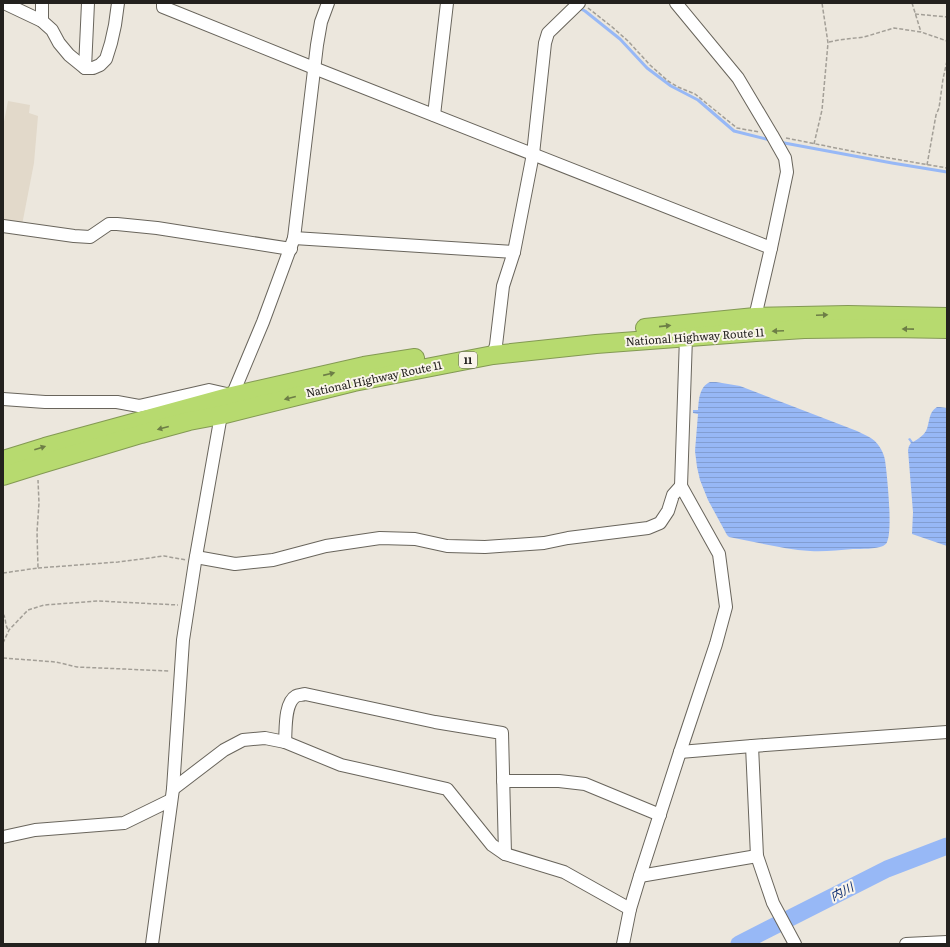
<svg xmlns="http://www.w3.org/2000/svg" width="950" height="947" viewBox="0 0 950 947" font-family="Literata,'Noto Sans JP',serif">
  <style>
    .built { fill: #e2d9ca }
    .water { fill: url(#water-rules) }
    .lines { fill: none; stroke-linecap: round; stroke-linejoin: round }
    .stream { stroke: #97b8f6; stroke-width: 3 }
    .river { stroke: #97b8f6; stroke-width: 17 }
    .minor-casing { stroke: #69655c; stroke-width: 14 }
    .highway-casing { stroke: #839953; stroke-width: 20 }
    .path { stroke: #a39f97; stroke-width: 1.5; stroke-dasharray: 4 2; stroke-linecap: butt }
    .minor { stroke: #fff; stroke-width: 12 }
    .highway { stroke: #b7da6f; stroke-width: 18 }
    .oneway { fill: #6d7e46 }
    .labels { text-anchor: middle; stroke-width: 4; stroke-linejoin: round; paint-order: stroke }
    .shield { fill: #f9f4ea; stroke: #63605b; stroke-width: 1 }
    .shield-label { font-size: 10px; font-weight: bold; fill: #23211e }
    .street-label { font-size: 11px; fill: #23211e; stroke: #f9f4ea }
    .water-label { font-size: 12px; font-style: italic; fill: #092a6f; stroke: #f9f4ea }
  </style>
  <defs>
    <pattern id="water-rules" width="6" height="5" patternUnits="userSpaceOnUse"><rect width="6" height="5" fill="#97b8f6"/><path d="M0 2.5h6" fill="none" stroke="#829ed2"/></pattern>
  </defs>
  <rect width="100%" height="100%" fill="#ece7dd"/>
  <path class="built" d="M8,101L30,105L29,113L38,116L34,163L22,225L3,222V127Z"/>
  <g class="water">
    <path d="M710,382H716L740,386L857,431C865,435 874,438 879,446C882,450 884,455 885,460C887,474 893,530 887,542C887,543 885,545 883,546C876,549 861,549 853,549C839,550 824,552 810,551C783,549 756,542 729,537L727,535L708,500L700,480L697,467L695,451L698,414L693,413V410H698C699,400 699,387 710,382Z"/>
    <path d="M937,407H940L947,408V546L912,534L913,512L908,450L909,446L911,443L908,439L910,438L913,442C918,439 923,436 926,431C930,423 928,412 937,407Z"/>
  </g>
  <g class="lines">
    <g class="stream">
      <path d="M579,8L585,11L620,39L647,68L671,86L698,100L734,131L770,140"/>
      <path d="M779,142L892,163L947,172"/>
    </g>
    <path class="river" d="M739,944L887,869L947,846"/>
    <g class="minor-casing">
      <g id="minor">
        <path d="M4,3L42,21L52,30L59,43L69,55L85,68H93L100,65L106,59L111,43L115,25L118,3"/>
        <path d="M42,3V21"/>
        <path d="M163,3V7L314,68L771,248"/>
        <path d="M676,3L738,78L772,135L785,158L787,172L771,248L755,317V323"/>
        <path d="M85,68L88,3"/>
        <path d="M434,115L447,3"/>
        <path d="M3,226L74,236L90,237L109,224H117L157,228L291,249"/>
        <path d="M294,238L514,252"/>
        <path d="M493,355L496,345L503,286L514,252L533,154L545,43L548,33L579,3"/>
        <path d="M3,399L45,402H117L139,406L209,390L231,395"/>
        <path d="M196,557L235,564L273,560L326,546L380,538L415,539L447,546L485,547L544,543L568,538L648,528L660,523L668,511L673,495L681,486"/>
        <path d="M285,742C286,730 284,703 296,696C298,695 302,695 305,694L435,722L502,733L505,854"/>
        <path d="M752,746L757,856L773,903L795,944"/>
        <path d="M680,752L752,746L947,732"/>
        <path d="M503,781H559L585,784L660,815"/>
        <path d="M173,789L224,750L243,740L265,738L285,742L341,765L447,789L492,845L505,854L564,872L630,909"/>
        <path d="M3,837L35,830L124,823L171,800"/>
        <path d="M640,876L757,856"/>
        <path d="M152,944L173,789L183,640L195,562L221,415L232,396L263,322L294,238L317,45L321,22L328,3"/>
        <path d="M623,944L630,909L640,876L680,752L716,644L726,607L719,554L681,486L686,337"/>
        <path d="M906,944L947,942"/>
      </g>
    </g>
    <g class="highway-casing">
      <g id="highway">
        <path d="M645,328L755,317L848,315L947,317"/>
        <path d="M3,460L45,447L232,396L364,366L415,358"/>
        <path d="M3,476L38,465L141,434L189,421L221,415L354,382L493,355L596,344L756,332L804,329L891,328L947,329"/>
      </g>
    </g>
    <g class="path">
      <path d="M912,3L921,32"/>
      <path d="M588,8L611,26L628,41L650,65L668,81L678,87L695,94L737,128L759,132"/>
      <path d="M915,14L947,17"/>
      <path d="M829,42L839,40L864,37L894,28L921,32L947,41"/>
      <path d="M786,138L871,155L947,168"/>
      <path d="M814,144L822,110L828,43L822,3"/>
      <path d="M927,165L936,115L939,108L943,79L947,61"/>
      <path d="M38,568L118,562L164,556L186,560"/>
      <path d="M3,573L38,568L37,532L39,503L38,480"/>
      <path d="M3,614C7,619 4,626 9,630"/>
      <path d="M3,643L9,630L28,610L44,605L98,601L178,605"/>
      <path d="M3,658L56,662L77,667L170,671"/>
    </g>
    <use href="#minor" class="minor"/>
    <use href="#highway" class="highway"/>
  </g>
  <defs><path id="oneway-solid" d="M-6-.8H1V-3.2L6.5 0L1 3.2V.8H-6Z"/></defs>
  <g class="oneway">
    <use href="#oneway-solid" transform="translate(822 315) rotate(-2)"/>
    <use href="#oneway-solid" transform="translate(665 326) rotate(-6)"/>
    <use href="#oneway-solid" transform="translate(908 329) rotate(-179)"/>
    <use href="#oneway-solid" transform="translate(778 331) rotate(177)"/>
    <use href="#oneway-solid" transform="translate(329 374) rotate(-13)"/>
    <use href="#oneway-solid" transform="translate(290 398) rotate(166)"/>
    <use href="#oneway-solid" transform="translate(163 428) rotate(165)"/>
    <use href="#oneway-solid" transform="translate(40 448) rotate(-18)"/>
  </g>
  <g class="labels">
    <rect class="shield" x="459" y="352" width="18" height="16" rx="3"/>
    <g class="shield-label">
      <text x="468" y="364">11</text>
    </g>
    <g class="street-label">
      <text transform="translate(695 337) rotate(-4)" y="4">National Highway Route 11</text>
      <text transform="translate(374 379) rotate(-12)" y="4">National Highway Route 11</text>
    </g>
    <g class="water-label">
      <text transform="translate(842 892) rotate(-27)" y="4">内川</text>
    </g>
  </g>
  <rect width="950" height="947" fill="none" stroke="#23211e" stroke-width="8"/>
</svg>
